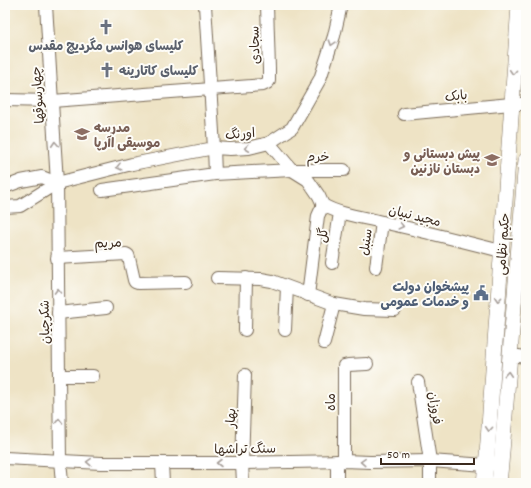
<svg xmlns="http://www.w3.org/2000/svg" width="531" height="488" viewBox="0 0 531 488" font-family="Dekko,'Playpen Sans Arabic',sans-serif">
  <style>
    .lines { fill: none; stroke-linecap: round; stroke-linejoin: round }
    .minor-casing { stroke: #7a6b58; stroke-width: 14 }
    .major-casing { stroke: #7a6b58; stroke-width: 16 }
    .minor { stroke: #fff; stroke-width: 12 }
    .major { stroke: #fff; stroke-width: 15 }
    .oneway { stroke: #a79f9a }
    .labels { text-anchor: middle; stroke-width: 4; stroke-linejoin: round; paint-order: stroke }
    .worship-label { font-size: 13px; font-weight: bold; fill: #5b616d; stroke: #fdfcf7 }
    .street-label { font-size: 13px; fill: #3b2a1e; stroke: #fdfcf7 }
    .education-label { font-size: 13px; font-weight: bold; fill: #785e54; stroke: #fdfcf7; text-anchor: start }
    .service-label { font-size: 13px; font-weight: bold; fill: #4e5e75; stroke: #fdfcf7; text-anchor: end }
  </style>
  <rect width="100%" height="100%" fill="#fdfcf7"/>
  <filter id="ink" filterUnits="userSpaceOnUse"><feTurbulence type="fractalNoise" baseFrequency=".025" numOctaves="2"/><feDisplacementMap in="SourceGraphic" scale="8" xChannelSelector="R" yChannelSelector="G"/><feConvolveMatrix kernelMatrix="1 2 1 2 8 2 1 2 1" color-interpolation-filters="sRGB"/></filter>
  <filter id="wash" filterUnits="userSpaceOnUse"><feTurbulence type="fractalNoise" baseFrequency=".012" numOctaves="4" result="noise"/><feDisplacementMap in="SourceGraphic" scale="16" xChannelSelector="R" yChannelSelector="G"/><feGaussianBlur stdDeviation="0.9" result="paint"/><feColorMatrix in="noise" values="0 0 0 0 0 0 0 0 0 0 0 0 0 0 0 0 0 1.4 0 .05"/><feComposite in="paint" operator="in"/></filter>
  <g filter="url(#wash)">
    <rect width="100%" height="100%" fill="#eee3c5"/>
  </g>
  <g filter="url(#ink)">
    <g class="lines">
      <g class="minor-casing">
        <g id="minor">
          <path d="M46,5L57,183L59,376L60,460L62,483"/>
          <path d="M205,5L214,148L215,174"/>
          <path d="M5,100L52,101L263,85L267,83L269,81V69L267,5"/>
          <path d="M404,114L511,104H526"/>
          <path d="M269,143L292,170L308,180L319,196L323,205C341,215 362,217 382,222C422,231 462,241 501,251"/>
          <path d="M5,187L21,181L42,177L57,183"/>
          <path d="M102,190L215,174L292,170H344"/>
          <path d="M5,207L20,206L57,183L132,164L214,148L230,149L249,148L269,143L292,128L320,79L334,36L341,5"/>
          <path d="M57,258L126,254L128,255L129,258L134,280L135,282L138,283L186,282"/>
          <path d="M332,263L340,213"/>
          <path d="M376,267L382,222"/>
          <path d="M217,278L261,279L272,281L334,304L364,309L395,310"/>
          <path d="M308,295L318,216L323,205"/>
          <path d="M58,313L106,308"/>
          <path d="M245,330L246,278"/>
          <path d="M285,330L287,287"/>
          <path d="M324,343L334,304"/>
          <path d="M510,355L526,357"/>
          <path d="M59,376H93"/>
          <path d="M418,382L430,461V483"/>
          <path d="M5,458L101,463H242L344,461L370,462L430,461L486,465L494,464"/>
          <path d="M337,461V483"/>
          <path d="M344,461V366L348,365L367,364"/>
          <path d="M162,463L163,483"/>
          <path d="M243,483L242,463L245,375"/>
        </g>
      </g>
      <g class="major-casing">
        <g id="major">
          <path d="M484,483L487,455L519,5"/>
          <path d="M499,483L501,464L526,160"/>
        </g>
      </g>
      <use href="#minor" class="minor"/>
      <use href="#major" class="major"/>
    </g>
    <defs><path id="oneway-chevron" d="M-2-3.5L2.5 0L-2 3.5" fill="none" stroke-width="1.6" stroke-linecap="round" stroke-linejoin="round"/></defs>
    <g class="oneway">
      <use href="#oneway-chevron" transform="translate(332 43) rotate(108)"/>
      <use href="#oneway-chevron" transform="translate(513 72) rotate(94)"/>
      <use href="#oneway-chevron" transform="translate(55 144) rotate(-94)"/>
      <use href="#oneway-chevron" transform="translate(247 148) rotate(173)"/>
      <use href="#oneway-chevron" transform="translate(119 167) rotate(166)"/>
      <use href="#oneway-chevron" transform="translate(401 226) rotate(14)"/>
      <use href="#oneway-chevron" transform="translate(58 291) rotate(-91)"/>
      <use href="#oneway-chevron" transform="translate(498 299) rotate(94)"/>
      <use href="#oneway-chevron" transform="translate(508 374) rotate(-86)"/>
      <use href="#oneway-chevron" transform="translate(59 421) rotate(-91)"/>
      <use href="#oneway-chevron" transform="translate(489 429) rotate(94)"/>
      <use href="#oneway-chevron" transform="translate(89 462) rotate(-177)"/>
      <use href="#oneway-chevron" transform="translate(363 462) rotate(-177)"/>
      <use href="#oneway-chevron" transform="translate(219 463) rotate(180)"/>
    </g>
  </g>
  <defs>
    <g id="church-bare" transform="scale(1.2)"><path d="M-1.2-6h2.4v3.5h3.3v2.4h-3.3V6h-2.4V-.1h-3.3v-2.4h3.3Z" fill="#6b7280" stroke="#fdfcf7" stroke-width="2.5" paint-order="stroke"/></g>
    <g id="school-bare" transform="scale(1.2)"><path d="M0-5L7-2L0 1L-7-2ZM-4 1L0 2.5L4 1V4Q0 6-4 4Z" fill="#8d6e63" stroke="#fdfcf7" stroke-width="2.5" paint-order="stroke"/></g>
    <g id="civic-bare" transform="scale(1.2)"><path d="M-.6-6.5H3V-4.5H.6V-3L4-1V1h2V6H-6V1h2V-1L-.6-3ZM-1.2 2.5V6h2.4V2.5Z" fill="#5c6f8a" stroke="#fdfcf7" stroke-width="2.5" paint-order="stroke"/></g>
  </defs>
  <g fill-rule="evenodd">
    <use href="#church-bare" x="106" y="27"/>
    <use href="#church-bare" x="107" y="70"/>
    <use href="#school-bare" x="82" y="134"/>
    <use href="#school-bare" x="492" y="160"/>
    <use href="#civic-bare" x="481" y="293"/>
  </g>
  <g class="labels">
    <g class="worship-label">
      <text x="106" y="50">کلیسای هوانس مگردیچ مقدس</text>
      <text x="119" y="75" text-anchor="start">کلیسای کاتارینه</text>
    </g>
    <g class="street-label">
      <text transform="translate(254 45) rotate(-92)" y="5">سجادی</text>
      <text transform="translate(37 95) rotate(-94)" y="5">چهارسوقها</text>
      <text transform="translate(456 95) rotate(-6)" y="5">بابک</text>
      <text transform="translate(240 133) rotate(-5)" y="5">اورنگ</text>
      <text x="318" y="161">خرم</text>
      <text transform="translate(415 215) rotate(14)" y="5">مجید نبیان</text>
      <text transform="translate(322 235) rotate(-81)" y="5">گل</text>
      <text transform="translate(108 242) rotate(-2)" y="5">مریم</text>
      <text transform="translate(365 242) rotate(-82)" y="5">سنبل</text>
      <text transform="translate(502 244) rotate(-86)" y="5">حکیم نظامی</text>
      <text transform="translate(44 322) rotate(-91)" y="5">شکرچیان</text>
      <text transform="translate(330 402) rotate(-90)" y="5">ماه</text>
      <text transform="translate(436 408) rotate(81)" y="5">فروزان</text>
      <text transform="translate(230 418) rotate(-88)" y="5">بهار</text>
      <text transform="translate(245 448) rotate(-1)" y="5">سنگ تراشها</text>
    </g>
    <g class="education-label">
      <text x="94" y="132">مدرسه<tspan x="94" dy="15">موسیقی اآرپا</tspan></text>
      <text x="480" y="158" text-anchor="end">پیش دبستانی و<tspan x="480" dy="15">دبستان نازنین</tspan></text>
    </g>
    <g class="service-label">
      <text x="469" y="291">پیشخوان دولت<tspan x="469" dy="15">و خدمات عمومی</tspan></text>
    </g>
  </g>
  <rect width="531" height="488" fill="none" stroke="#fdfcf7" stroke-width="20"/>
  <path d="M381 458v6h93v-6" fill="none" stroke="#3b2a1e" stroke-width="2"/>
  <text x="387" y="458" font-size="12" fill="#3b2a1e" stroke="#fdfcf7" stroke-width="3" paint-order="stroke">50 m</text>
</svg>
